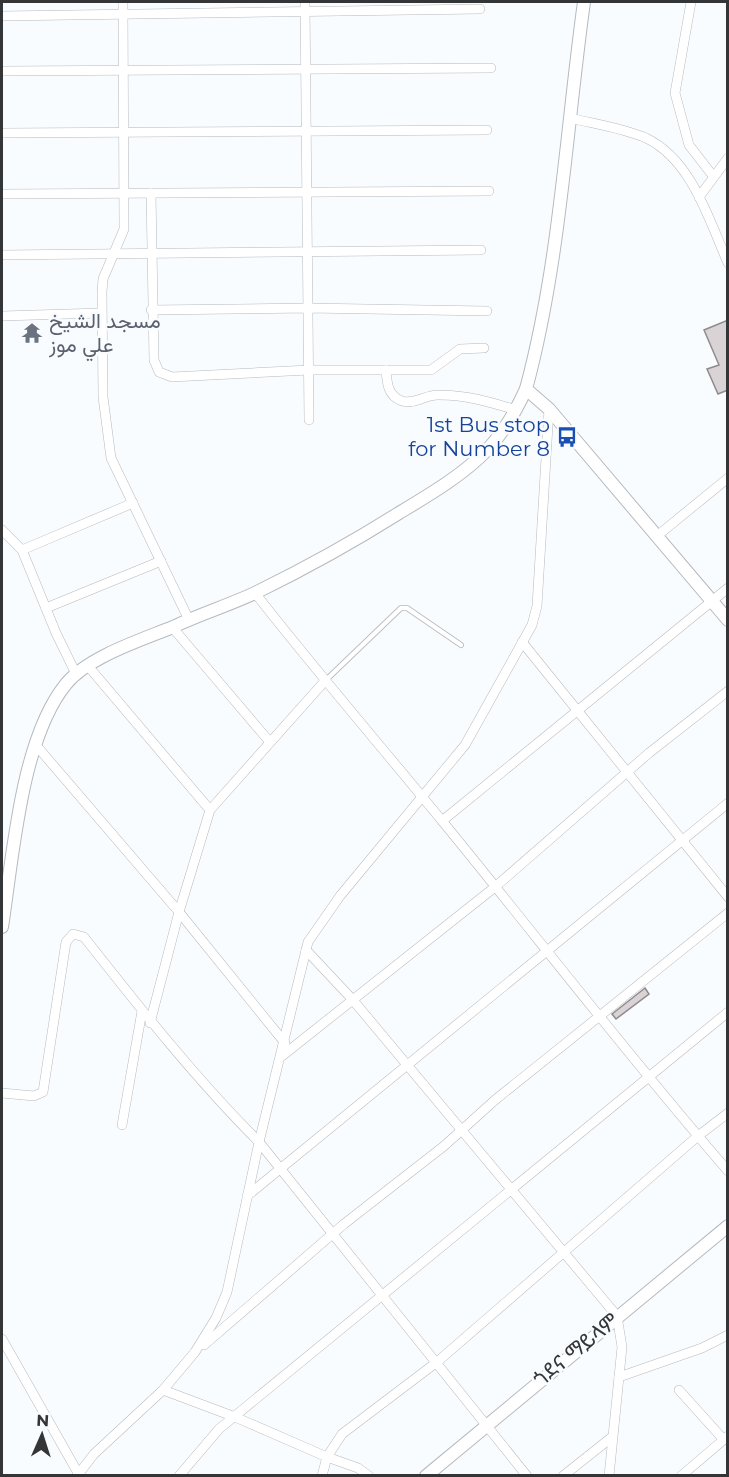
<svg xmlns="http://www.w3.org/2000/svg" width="729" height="1477" viewBox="0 0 729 1477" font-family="Montserrat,Vazirmatn,'Noto Sans Ethiopic',sans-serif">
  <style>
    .building { fill: #d9d3d5; stroke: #8f8a8c; stroke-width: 1.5 }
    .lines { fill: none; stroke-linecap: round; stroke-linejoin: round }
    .lane-casing { stroke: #b6babe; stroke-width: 6 }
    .street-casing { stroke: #b6babe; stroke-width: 10 }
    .secondary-casing { stroke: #b6babe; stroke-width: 14 }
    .lane { stroke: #fff; stroke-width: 4.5 }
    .street { stroke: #fff; stroke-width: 9 }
    .secondary { stroke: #fff; stroke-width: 12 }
    .labels { text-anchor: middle; stroke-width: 5; stroke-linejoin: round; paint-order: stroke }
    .worship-label { font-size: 21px; fill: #5b616d; stroke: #f9fcff; text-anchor: start }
    .transit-label { font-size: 21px; fill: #164399; stroke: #f9fcff; text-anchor: end }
    .street-label { font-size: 21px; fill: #343537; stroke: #f9fcff }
  </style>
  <rect width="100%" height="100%" fill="#f9fcff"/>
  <g class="building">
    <path d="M728,320V390L718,394L707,369L719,365L704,330Z"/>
    <path d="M645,988L649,994L616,1019L612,1014Z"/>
  </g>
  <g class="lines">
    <g class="lane-casing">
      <path id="lane" d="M326,680L401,608H407L461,645"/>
    </g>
    <g class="street-casing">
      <g id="street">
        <path d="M123,2L124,229L103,279L102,292L103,397L111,458L189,620"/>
        <path d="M305,2L309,420"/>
        <path d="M691,2L675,93L689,145L713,176"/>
        <path d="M2,16L480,9"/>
        <path d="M2,71L491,68"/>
        <path d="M570,118C595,124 623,128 646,138C692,160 709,220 728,263"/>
        <path d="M2,133L487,130"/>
        <path d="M151,193L154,360L159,372L172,377L309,370H431L460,349L484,348"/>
        <path d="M2,194L489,191"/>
        <path d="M699,197L728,158"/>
        <path d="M2,255L481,250"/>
        <path d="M151,310L308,308L487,311"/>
        <path d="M2,316L101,313"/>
        <path d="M386,370C387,384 388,396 402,401C415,405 426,394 439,395C467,395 490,402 516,410"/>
        <path d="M2,530L22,550L56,633L76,674"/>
        <path d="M657,536L728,478"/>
        <path d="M22,550L133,503"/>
        <path d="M255,593C316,671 380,745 443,822C538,938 629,1057 728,1171"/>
        <path d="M46,608L161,561"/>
        <path d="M172,627L269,741"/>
        <path d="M522,642L728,897"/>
        <path d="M88,666L210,810"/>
        <path d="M35,744L179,912L285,1043"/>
        <path d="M442,821L728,588"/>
        <path d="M306,950L352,999L617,1316L622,1347L609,1476"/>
        <path d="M150,1023L179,912L210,810L324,682"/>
        <path d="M282,1056L495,887L649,753L728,691"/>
        <path d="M2,1093L34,1096L43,1092L66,942L73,934L84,937C140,1008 195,1078 259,1142L527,1476"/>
        <path d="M122,1125L142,1011"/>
        <path d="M247,1196L728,803"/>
        <path d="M2,1339L78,1473"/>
        <path d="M204,1345L344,1224L444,1146L495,1100L728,913"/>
        <path d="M619,1377L702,1348L728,1335"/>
        <path d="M163,1390L235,1417L327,1457L358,1468L369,1476"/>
        <path d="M679,1390L724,1440"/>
        <path d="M77,1476L94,1454L163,1390L195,1352L216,1318L227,1292L259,1142L308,942L340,896L465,745L532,625L537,606L549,409"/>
        <path d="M179,1476L219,1429L728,1012"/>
        <path d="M322,1476L327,1457L342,1434L437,1362L698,1136L728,1113"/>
        <path d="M563,1476L612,1437"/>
        <path d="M681,1476L728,1436"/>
      </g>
    </g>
    <g class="secondary-casing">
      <g id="secondary">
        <path d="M584,2C566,131 560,263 526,389L549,409L728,620"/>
        <path d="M2,927C13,856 21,739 66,684C88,657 141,640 173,627C200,614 230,605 257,592C306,568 353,542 399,513C429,495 463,475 487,450C504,432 516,411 526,389"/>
        <path d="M426,1476L728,1226"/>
      </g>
    </g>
    <use href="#lane" class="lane"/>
    <use href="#street" class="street"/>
    <use href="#secondary" class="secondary"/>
  </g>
  <defs>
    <g id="temple-bare" transform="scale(1.62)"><path d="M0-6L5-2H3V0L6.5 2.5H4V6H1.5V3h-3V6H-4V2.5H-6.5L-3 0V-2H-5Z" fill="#6b7280" stroke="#f9fcff" stroke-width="2.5" paint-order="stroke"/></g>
    <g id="bus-bare" transform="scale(1.62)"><path d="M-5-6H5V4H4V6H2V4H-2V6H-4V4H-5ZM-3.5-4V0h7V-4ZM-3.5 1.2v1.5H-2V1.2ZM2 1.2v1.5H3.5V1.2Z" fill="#1a4fb4" stroke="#f9fcff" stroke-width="2.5" paint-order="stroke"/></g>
  </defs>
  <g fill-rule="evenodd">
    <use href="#temple-bare" x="32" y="333"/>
    <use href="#bus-bare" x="567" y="437"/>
  </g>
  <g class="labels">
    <g class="worship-label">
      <text x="49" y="328">مسجد الشيخ<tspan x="49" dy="24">علي موز</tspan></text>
    </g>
    <g class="transit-label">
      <text x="550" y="432">1st Bus stop<tspan x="550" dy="24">for Number 8</tspan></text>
    </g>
    <g class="street-label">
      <text transform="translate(576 1350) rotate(-39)" y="7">ጎደና ማይላም</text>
    </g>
  </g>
  <rect width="729" height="1477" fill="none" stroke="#343537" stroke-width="6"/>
  <g transform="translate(42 1435) rotate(3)" stroke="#f9fcff" stroke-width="4.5" paint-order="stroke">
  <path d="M0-4.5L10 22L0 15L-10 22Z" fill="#343537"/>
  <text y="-9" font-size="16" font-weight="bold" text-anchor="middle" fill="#343537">N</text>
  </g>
</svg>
